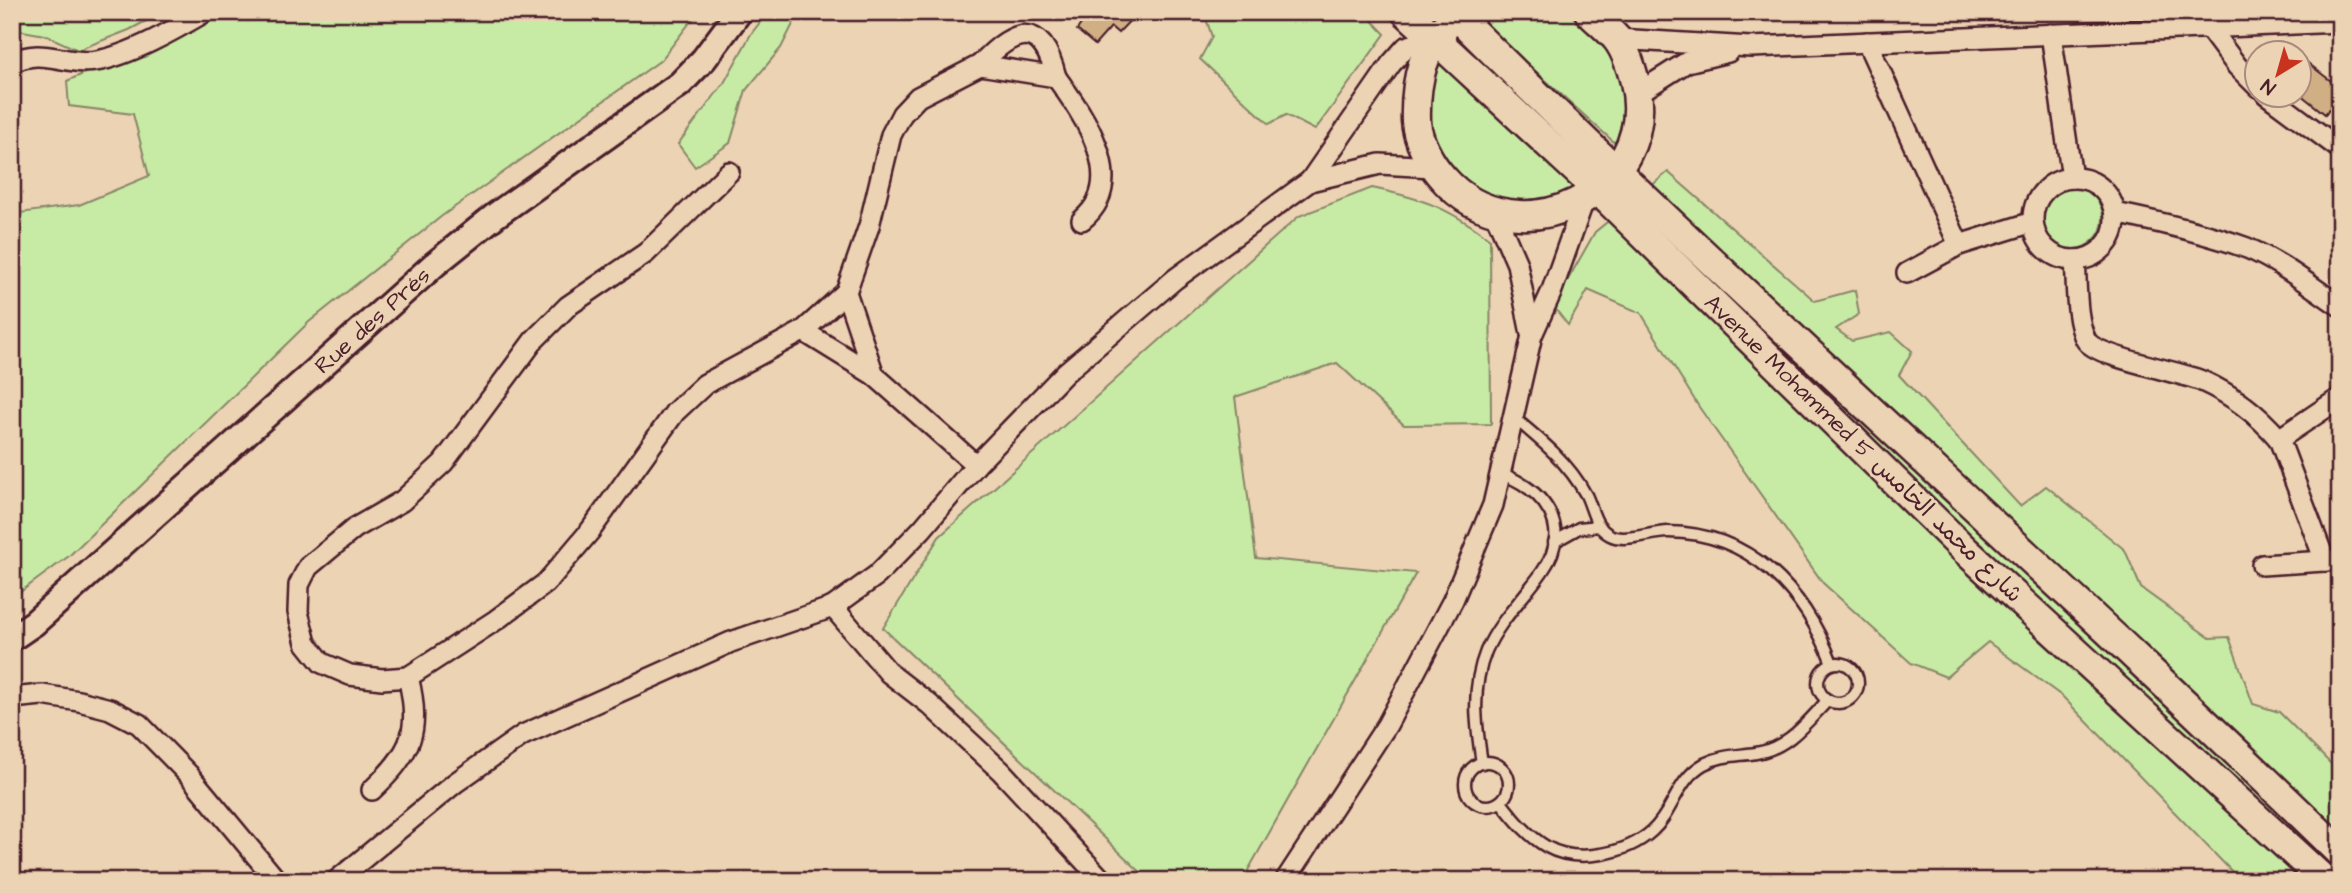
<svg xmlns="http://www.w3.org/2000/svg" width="2352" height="893" viewBox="0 0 2352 893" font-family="'Architects Daughter','Playpen Sans Arabic',sans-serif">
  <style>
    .green { fill: #c7eba5; stroke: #888568; stroke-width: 2 }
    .building { fill: #d1af84; stroke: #4a1f2b; stroke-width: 2 }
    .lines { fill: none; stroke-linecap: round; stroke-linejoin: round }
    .service-casing { stroke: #4a1f2b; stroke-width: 15 }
    .minor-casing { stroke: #4a1f2b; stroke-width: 24 }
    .tertiary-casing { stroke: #4a1f2b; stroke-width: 30 }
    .secondary-casing { stroke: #4a1f2b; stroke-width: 33 }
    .service { stroke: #ecd3b4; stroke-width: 10 }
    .minor { stroke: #ecd3b4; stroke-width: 19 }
    .tertiary { stroke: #ecd3b4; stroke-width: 24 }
    .secondary { stroke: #ecd3b4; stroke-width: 28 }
    .labels { text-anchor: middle; stroke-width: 5; stroke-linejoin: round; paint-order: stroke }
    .street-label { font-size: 23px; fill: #4a1f2b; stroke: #ecd3b4 }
  </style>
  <rect width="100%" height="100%" fill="#ecd3b4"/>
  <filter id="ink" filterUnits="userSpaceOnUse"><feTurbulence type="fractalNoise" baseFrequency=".0143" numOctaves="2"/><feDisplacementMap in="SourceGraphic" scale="14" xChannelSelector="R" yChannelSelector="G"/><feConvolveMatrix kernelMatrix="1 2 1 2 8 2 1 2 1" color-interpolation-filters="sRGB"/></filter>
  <g filter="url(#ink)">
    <g class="green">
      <path d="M12,12H163L129,30L78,50L45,35L17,30L12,34Z"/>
      <path d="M225,12H698L661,60L442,216L309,322L69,556L12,598V214L79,205L149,176L133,114L69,106L67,81Z"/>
      <path d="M768,12H799L781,48L746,90L730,143L695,167L678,144L724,83L751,34Z"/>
      <path d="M1204,12H1364L1385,34L1315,130L1286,115L1269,124L1200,59L1212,37Z"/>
      <path d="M1488,12C1512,12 1541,7 1564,13C1602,23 1624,71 1624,107C1624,119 1618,132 1616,144L1476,17Z"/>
      <path d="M1439,61L1574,188C1502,244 1391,150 1439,61Z"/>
      <path d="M1668,172L1815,301L1855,290L1859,314L1836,329L1852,341L1891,332L1912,351L1899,375L2020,506L2046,486L2125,550L2141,588L2210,638L2229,637L2253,704L2279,712L2340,773V881H2241L2063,697L1988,642L1946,677L1911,663L1823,583L1699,407L1641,313L1588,290L1568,325L1553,306L1595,232Z"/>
      <circle cx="2072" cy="218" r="31"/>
      <path d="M1372,188C1424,199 1447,207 1490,239L1491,424L1404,425L1337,363L1235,397L1256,558L1416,573L1242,881H1150L883,628L939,537L1299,216Z"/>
    </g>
    <g class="building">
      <path d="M1089,12H1138L1118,33L1111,27L1095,45L1077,30Z"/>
      <path d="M2300,57L2340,88V97L2325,114L2300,94Z"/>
    </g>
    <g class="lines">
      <g class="service-casing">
        <g id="service">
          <path d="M1513,417C1541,440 1569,463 1586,495C1593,509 1594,527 1610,535C1624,543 1651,532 1668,532C1751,533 1804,590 1832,663"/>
          <path d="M1554,542L1579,528L1600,526"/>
          <circle cx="1838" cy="683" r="20"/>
          <circle cx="1487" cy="784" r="22"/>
          <path d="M1482,763C1476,725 1471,688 1486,651C1499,621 1523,599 1542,572C1574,527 1544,490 1500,473"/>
          <path d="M1501,802C1514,819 1528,836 1547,847C1577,864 1627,854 1652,831C1674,811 1676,780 1704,764C1721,755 1737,756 1756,753C1787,749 1807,722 1828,700"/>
        </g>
      </g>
      <g class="minor-casing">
        <g id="minor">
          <path d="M2208,27L2237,66L2258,87"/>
          <path d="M2051,34L2072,178"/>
          <path d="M1617,39L1751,47L2340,22"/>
          <path d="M1867,42L1959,245"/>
          <path d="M12,63C40,46 67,66 96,61C129,56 176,29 205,12"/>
          <path d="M980,65C1015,27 1042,20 1056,77"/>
          <path d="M1638,93L1687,62L1728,52"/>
          <path d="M2266,94L2340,149"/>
          <path d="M729,172L646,253L568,306L534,340L443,463L402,501L355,528L308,567L299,585L298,612L306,643L322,663L350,675L382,679L408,677L496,620L546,583L590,531L675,412L705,384L803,331L846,292L869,226L891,135L902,114L918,97L980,65L1056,77C1084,116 1130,181 1082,220"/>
          <circle cx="2074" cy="219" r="41"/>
          <path d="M1310,181L1380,164L1433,167"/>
          <path d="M1494,211L1517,264L1531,334"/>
          <path d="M2115,213C2159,222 2204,232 2247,248C2281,262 2310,286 2340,306"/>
          <path d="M2075,260C2077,283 2075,319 2086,340C2095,357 2178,371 2202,381C2233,395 2257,413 2279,439L2340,398"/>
          <path d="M1907,273L1959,245L2033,222"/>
          <path d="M846,292L874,375L976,465"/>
          <path d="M803,331L874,375"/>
          <path d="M2279,439L2325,561"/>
          <path d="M2262,565L2340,560"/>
          <path d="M833,607L889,673L929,704L1001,771L1103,881"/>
          <path d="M12,698L42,695L79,701L110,709L139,724L189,775L277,881"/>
          <path d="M372,790C411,753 422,731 408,677"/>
          <path d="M336,881L455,783L523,735L731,642L833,607L877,575L922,529L976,465L1065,373L1175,279L1310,181L1391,64L1406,47L1434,39"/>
          <path d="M1285,881L1387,725L1453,600L1493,505L1532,335L1551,293L1584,200"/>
        </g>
      </g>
      <g class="tertiary-casing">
        <path id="tertiary" d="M12,638L34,623L435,264L496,215L680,84L704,59L739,12"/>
      </g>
      <g class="secondary-casing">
        <g id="secondary">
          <path d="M1406,12L1598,190L1966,551L2325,881"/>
          <path d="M1453,12C1742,299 2048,568 2340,852"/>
          <path d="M1444,28C1420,53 1415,88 1416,121C1417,140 1430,164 1443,178C1516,262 1661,192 1635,82C1631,67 1626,50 1616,38C1608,29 1598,21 1589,12"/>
        </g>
      </g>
      <use href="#service" class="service"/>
      <use href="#minor" class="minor"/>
      <use href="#tertiary" class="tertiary"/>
      <use href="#secondary" class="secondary"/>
    </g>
  </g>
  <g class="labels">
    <g class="street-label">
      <text transform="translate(372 320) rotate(-42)" y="8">Rue des Prés</text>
      <text transform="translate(1864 448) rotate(44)" y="8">Avenue Mohammed 5 شارع محمد الخامس</text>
    </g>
  </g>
  <rect width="2352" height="893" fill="none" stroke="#ecd3b4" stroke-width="42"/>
  <rect x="21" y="21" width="2310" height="851" fill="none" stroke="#4a1f2b" stroke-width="2.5" filter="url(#ink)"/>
  <g transform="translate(2278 74) rotate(217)"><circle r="33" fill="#ecd3b4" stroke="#ab8b7d" stroke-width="2"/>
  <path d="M0-5L12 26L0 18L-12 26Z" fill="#c8321e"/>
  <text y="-10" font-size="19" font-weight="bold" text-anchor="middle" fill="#4a1f2b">N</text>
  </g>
</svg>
